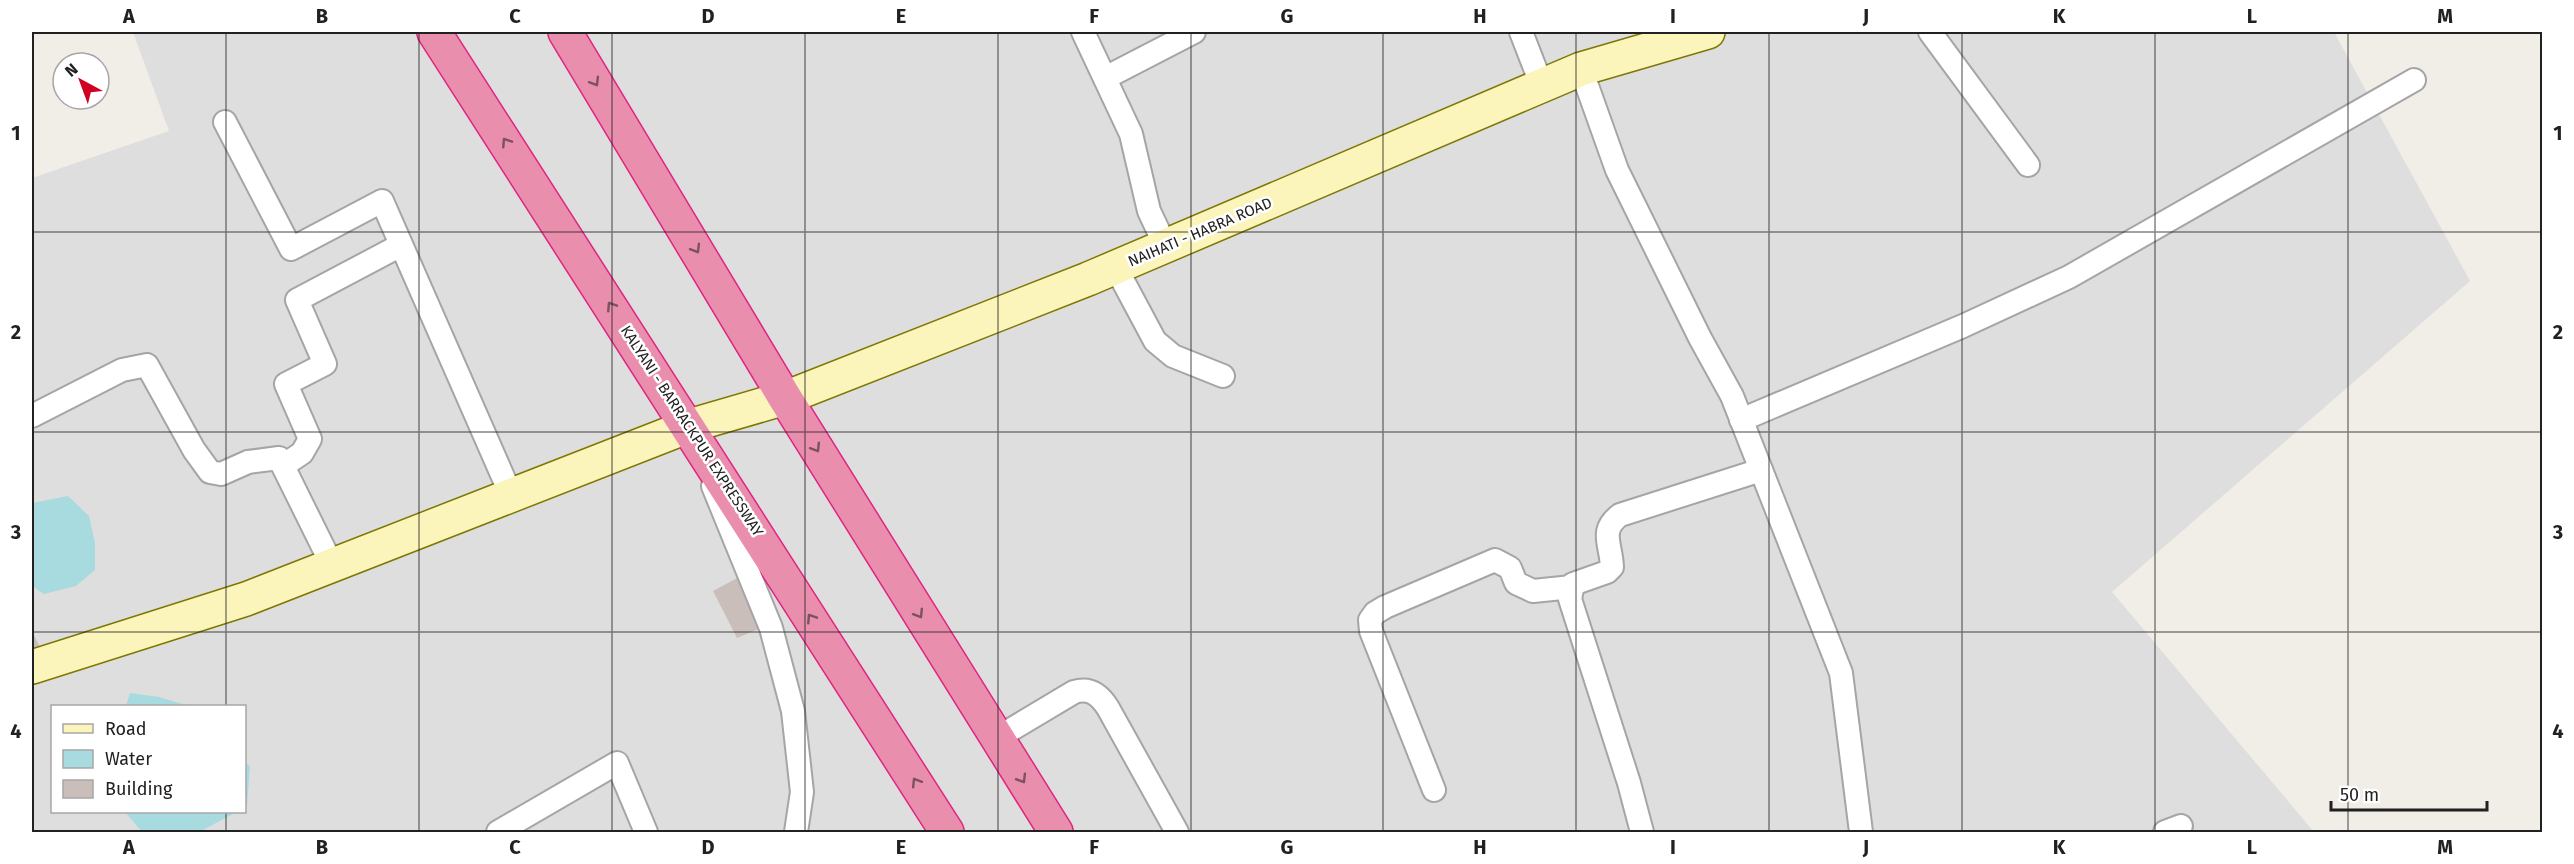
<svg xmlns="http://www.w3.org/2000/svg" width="2574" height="864" viewBox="0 0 2574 864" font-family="'Fira Sans',sans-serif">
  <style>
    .residential { fill: #dfdede; fill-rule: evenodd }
    .water { fill: #a8dbdf }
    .building { fill: #c9beba }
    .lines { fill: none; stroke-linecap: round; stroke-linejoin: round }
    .street-casing { stroke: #a5a5a5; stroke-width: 26 }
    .secondary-casing { stroke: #7d7803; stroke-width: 36 }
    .highway-casing { stroke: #df2581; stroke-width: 36 }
    .street { stroke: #fff; stroke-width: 22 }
    .secondary { stroke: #fbf5bc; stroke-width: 33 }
    .highway { stroke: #e98fad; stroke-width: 33 }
    .oneway { stroke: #7b5260 }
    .grid { fill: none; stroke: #212121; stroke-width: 1.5; stroke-opacity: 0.55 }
    .labels { text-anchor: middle; stroke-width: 5; stroke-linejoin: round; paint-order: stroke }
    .street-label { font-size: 15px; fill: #212121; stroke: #fff }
    .neatline { fill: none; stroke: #212121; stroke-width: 2 }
    .grid-label { font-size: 20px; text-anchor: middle; font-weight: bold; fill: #212121 }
  </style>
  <rect width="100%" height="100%" fill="#f1ede7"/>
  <path class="residential" d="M133,32H2334L2470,281L2112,592L2314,832H32V178L169,131ZM52,706H244V812H52Z"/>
  <g class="water">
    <path d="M68,496L89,516L95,543V570L76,586L44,594L32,586V503Z"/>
    <path d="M130,693L159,697L189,706H126Z"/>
    <path d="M245,762L250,766L247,806L245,808Z"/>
    <path d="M125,812H237L199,832H142Z"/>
  </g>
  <g class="building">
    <path d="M741,576L761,628L737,638L713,591Z"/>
    <path d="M32,631L40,647L32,651Z"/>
  </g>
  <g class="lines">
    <g class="street-casing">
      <g id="street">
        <path d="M1083,32L1131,134L1149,211L1166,247"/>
        <path d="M1521,32L1542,86"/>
        <path d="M1930,32L2028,165"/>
        <path d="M1581,69L1617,170L1700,338L1732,396L1841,673L1861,832"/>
        <path d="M1105,78L1194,32"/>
        <path d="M225,122L291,249L382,201L511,495"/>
        <path d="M1116,268L1155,341L1173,356L1223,376"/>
        <path d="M32,416L122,370L147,365L194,450L210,472L221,474L248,462L279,458L332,565"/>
        <path d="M1741,420L1963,326L2069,277L2414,80"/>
        <path d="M284,465L302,453L310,439L286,384L325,364L297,300L401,245"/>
        <path d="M713,486L771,628L793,711L802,792L796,832"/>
        <path d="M997,738L1074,692C1090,687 1100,695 1108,708L1177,832"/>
        <path d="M1434,790L1371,631L1370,620L1375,613L1385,607L1495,560L1510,568L1516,583L1533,591L1572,587"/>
        <path d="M498,832L617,763L646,832"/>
        <path d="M1642,832L1629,783L1570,599L1573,584L1607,572L1612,567C1611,543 1599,531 1620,515L1761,470"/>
        <path d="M2165,832L2181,826"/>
      </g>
    </g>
    <g class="secondary-casing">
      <path id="secondary" d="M32,667L246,599L689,426L785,398L1088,279L1581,69L1708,32"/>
    </g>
    <g class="highway-casing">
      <g id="highway">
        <path d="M434,32L947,832"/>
        <path d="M565,32L785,398L1056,832"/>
      </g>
    </g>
    <use href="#street" class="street"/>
    <use href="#secondary" class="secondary"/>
    <use href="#highway" class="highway"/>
  </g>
  <defs><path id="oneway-chevron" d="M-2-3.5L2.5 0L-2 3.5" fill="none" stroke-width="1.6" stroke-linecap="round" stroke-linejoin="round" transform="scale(1.5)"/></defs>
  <g class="oneway">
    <use href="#oneway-chevron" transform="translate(595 82) rotate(59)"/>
    <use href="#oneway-chevron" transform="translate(506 142) rotate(-123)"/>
    <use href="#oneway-chevron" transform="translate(696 249) rotate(59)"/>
    <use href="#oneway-chevron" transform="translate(611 306) rotate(-123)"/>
    <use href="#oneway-chevron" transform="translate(816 448) rotate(58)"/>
    <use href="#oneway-chevron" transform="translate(919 614) rotate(58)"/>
    <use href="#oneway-chevron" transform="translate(811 618) rotate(-123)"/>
    <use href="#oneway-chevron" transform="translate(1022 779) rotate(58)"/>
    <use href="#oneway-chevron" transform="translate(916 782) rotate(-122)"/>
  </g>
  <path class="grid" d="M226,32V706M419,32V832M612,32V832M805,32V832M998,32V832M1191,32V832M1383,32V832M1576,32V832M1769,32V832M1962,32V832M2155,32V832M2348,32V832M32,232H2542M32,432H2542M32,632H2542M226,812V832"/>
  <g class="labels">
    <g class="street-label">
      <text transform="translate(1200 232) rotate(-23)" y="5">NAIHATI - HABRA ROAD</text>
      <text transform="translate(692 431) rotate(57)" y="5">KALYANI - BARRACKPUR EXPRESSWAY</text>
    </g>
  </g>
  <rect width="2574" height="864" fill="none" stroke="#ffffff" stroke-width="66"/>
  <rect x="51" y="705" width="195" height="108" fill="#ffffff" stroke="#a6a6a6" stroke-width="1.5"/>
  <rect x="63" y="724" width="30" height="9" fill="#fbf5bc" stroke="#a6a6a6" stroke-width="1.5"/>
  <text x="105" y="735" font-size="18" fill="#212121">Road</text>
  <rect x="63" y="750" width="30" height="18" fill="#a8dbdf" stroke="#a6a6a6" stroke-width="1.5"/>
  <text x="105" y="765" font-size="18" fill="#212121">Water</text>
  <rect x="63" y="780" width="30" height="18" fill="#c9beba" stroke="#a6a6a6" stroke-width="1.5"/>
  <text x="105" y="795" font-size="18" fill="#212121">Building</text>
  <g transform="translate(81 81) rotate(319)"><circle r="28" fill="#ffffff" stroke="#a6a6a6" stroke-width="1.5"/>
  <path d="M0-4.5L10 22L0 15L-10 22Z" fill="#d20020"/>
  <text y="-9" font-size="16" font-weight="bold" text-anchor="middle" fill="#212121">N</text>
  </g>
  <path d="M2331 801v9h156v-9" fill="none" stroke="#212121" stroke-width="3"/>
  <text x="2340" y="801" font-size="18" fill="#212121" stroke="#ffffff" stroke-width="4.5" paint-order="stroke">50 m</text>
  <rect x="33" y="33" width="2508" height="798" class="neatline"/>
  <g class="grid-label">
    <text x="129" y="23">A</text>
    <text x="322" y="23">B</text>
    <text x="515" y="23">C</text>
    <text x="708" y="23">D</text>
    <text x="901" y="23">E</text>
    <text x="1094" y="23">F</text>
    <text x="1287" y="23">G</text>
    <text x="1480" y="23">H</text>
    <text x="1673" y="23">I</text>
    <text x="1866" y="23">J</text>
    <text x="2059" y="23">K</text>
    <text x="2252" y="23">L</text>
    <text x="2445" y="23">M</text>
    <text x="16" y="140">1</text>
    <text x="2558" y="140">1</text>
    <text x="16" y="339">2</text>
    <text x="2558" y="339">2</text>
    <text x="16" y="539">3</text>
    <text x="2558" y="539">3</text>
    <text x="16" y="738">4</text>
    <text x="2558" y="738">4</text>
    <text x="129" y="854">A</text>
    <text x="322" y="854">B</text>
    <text x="515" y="854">C</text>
    <text x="708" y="854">D</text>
    <text x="901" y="854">E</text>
    <text x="1094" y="854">F</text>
    <text x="1287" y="854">G</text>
    <text x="1480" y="854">H</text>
    <text x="1673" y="854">I</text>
    <text x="1866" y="854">J</text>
    <text x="2059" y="854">K</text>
    <text x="2252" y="854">L</text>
    <text x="2445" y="854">M</text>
  </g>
</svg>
